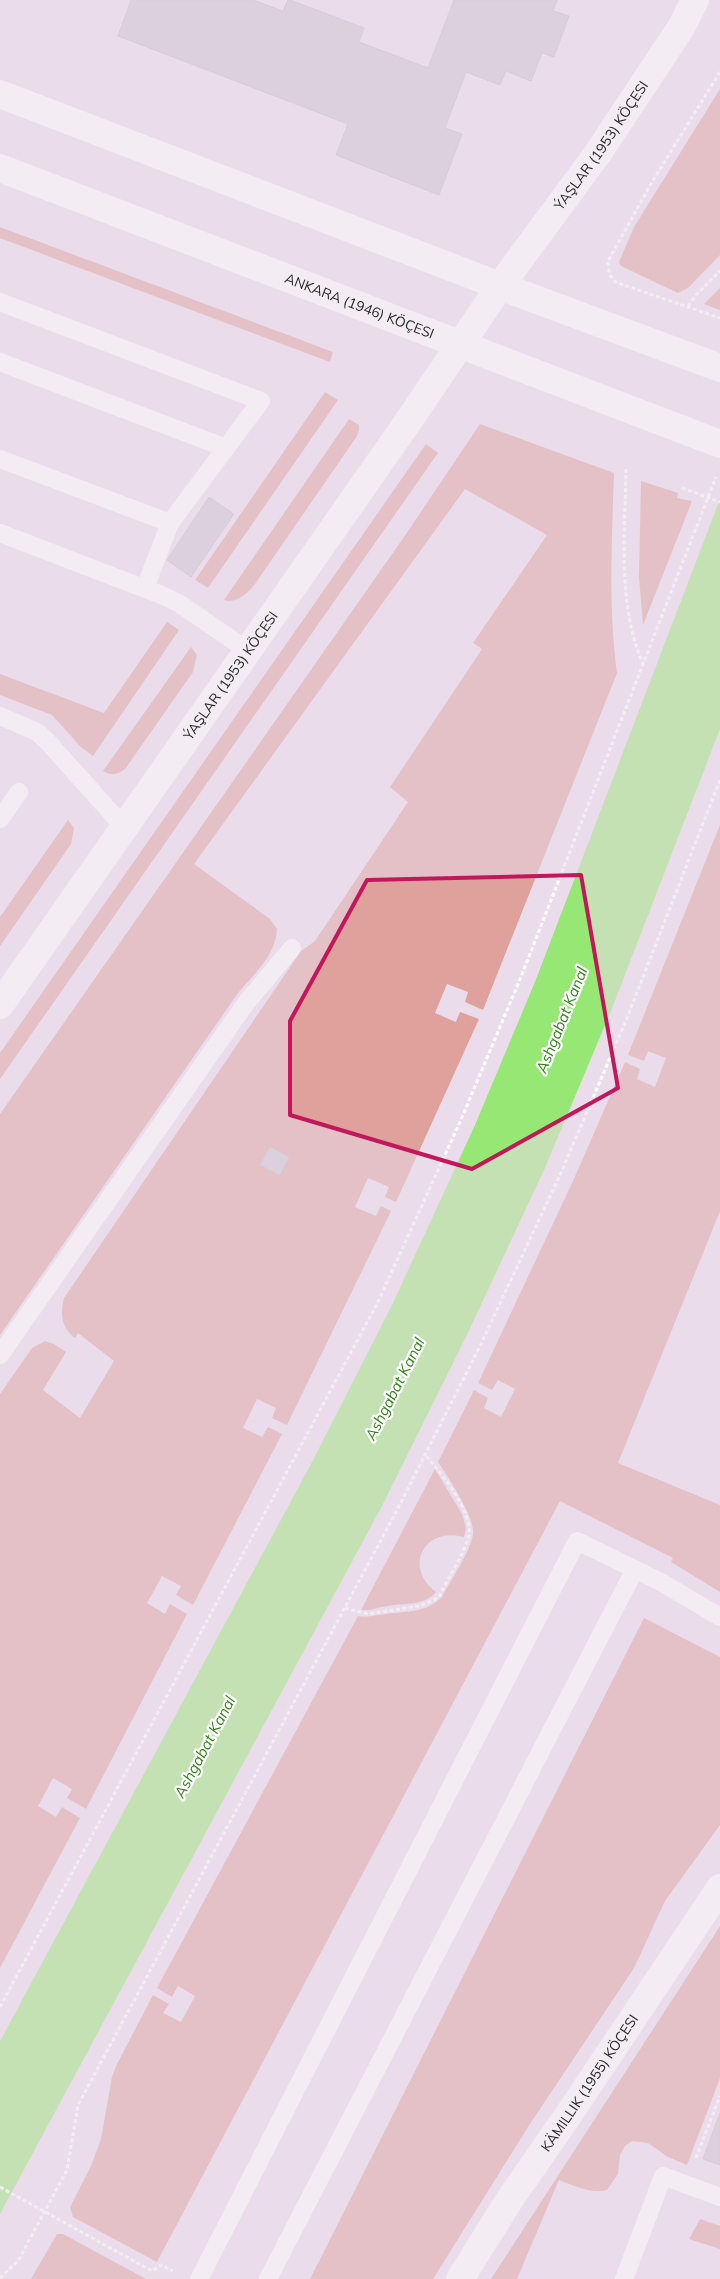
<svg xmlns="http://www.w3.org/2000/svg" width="720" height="2279" viewBox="0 0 720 2279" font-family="Mulish,sans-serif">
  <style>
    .green { fill: #dea19b }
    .water { fill: #97e774 }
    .building { fill: #cdc0cc; stroke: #c5b5c4 }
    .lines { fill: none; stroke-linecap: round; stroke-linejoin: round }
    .path { stroke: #fff; stroke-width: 3; stroke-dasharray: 4 2.5; stroke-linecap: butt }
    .service { stroke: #fff; stroke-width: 18 }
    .minor { stroke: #fff; stroke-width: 28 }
    .secondary { stroke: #fff; stroke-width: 28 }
    .marked { fill: none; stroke: #c2185b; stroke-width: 4; stroke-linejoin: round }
    .labels { text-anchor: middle; stroke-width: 4.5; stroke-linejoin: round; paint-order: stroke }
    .street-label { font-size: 14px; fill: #292929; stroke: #fff }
    .water-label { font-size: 15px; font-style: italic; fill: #2e8415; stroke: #fff }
  </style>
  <rect width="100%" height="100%" fill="#eadcea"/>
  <g class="green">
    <path d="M720,89V255L688,288L678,293L621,266L619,262L634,227Z"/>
    <path d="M0,227L333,352L330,362L0,238Z"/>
    <path d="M720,288V310L704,304Z"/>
    <path d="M325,392L338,400L208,588L195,580Z"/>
    <path d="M349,419L359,425V430L357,436L255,584C248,593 236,604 224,600Z"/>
    <path d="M480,424L614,473C612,540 608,606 617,673L483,1010L465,1002L468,992L447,984L435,1013L456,1022L460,1012L479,1019L396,1202L385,1197L389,1187L368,1178L355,1207L376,1216L381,1206L391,1211L287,1425L272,1418L276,1408L257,1399L243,1428L262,1437L268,1427L282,1434L193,1605L176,1595L181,1586L162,1576L147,1603L165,1614L170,1604L187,1614L86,1809L67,1798L72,1789L53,1778L38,1806L56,1817L62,1807L80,1818L0,1968V1394L32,1348L45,1341L54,1344L66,1352L43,1390L80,1418L114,1361L78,1333L75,1338C61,1327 60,1314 64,1298L301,951L315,941L408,802L390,787L482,649L473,643L547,535L465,489L194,864L270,919L277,929C276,955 254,974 238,993L0,1335V1114L404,537Z"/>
    <path d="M426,444L438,453L0,1079V1053Z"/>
    <path d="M641,481L678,493L677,498L692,501L643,625L639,577Z"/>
    <path d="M167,622L179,630L93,756L81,747L52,715L0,695V674L104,713Z"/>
    <path d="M191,647L197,655L193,672L125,769C117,775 111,776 103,771Z"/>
    <path d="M68,820L74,828L71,844L0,946V917Z"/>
    <path d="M720,825V1211L618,1463L720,1505V1592L671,1562L673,1558L560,1501L157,2262L73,2217L70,2207L91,2166L101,2139L112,2077L117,2064L153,1995L169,2004L163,2013L181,2022L195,1996L178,1986L172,1997L157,1988L358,1616C368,1618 376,1615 386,1614C407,1611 426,1613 442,1597C451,1579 470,1553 473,1534C475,1517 448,1477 438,1462L474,1390L488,1398L484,1408L501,1417L515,1389L498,1380L492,1390L478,1383L573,1181L625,1062L640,1069L637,1079L655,1087L666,1058L648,1051L644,1061L628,1055Z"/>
    <path d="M435,1469L462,1514L466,1528L464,1537C424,1526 403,1567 436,1592C424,1606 405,1603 388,1606C378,1607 371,1611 361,1610Z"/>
    <path d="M644,1618L720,1657V1825L665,1901L634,1968L528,2127L433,2279H310Z"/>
    <path d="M720,1926V2078L687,2165L668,2157L648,2143L632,2141L625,2146L620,2155L618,2174L607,2190C590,2194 575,2186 559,2180L517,2279H491Z"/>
    <path d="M700,2219L720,2226V2249L689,2239Z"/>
    <path d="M57,2234H63L146,2279H31Z"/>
  </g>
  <path class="water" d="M720,499V729L611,1011L544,1170L465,1339L382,1506L0,2214V2041L311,1464L392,1305L475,1125L535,982Z"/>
  <g class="building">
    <path d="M131,0H253L283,11L288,0H290L364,28L359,42L428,68L454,0H557L553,11L569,16L554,57L542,53L531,81L506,71L500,85L466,72L445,128L462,134L439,195L336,155L348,124L118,36Z"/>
    <path d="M209,497L234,514L191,577L167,560Z"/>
    <path d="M270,1147L289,1157L280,1175L260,1165Z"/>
    <path d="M720,2113V2165L703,2159Z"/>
  </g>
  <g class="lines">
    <g class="path">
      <path d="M720,72L652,182L608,261L609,273L615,282L720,318"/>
      <path d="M688,306L696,295L720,271"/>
      <path d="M626,469C625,533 617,604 643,664"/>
      <path d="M682,488L720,502"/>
      <path d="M345,1608L368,1614L419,1606L434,1600L440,1595C448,1577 465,1553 469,1535C473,1512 440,1471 425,1455"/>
      <path d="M0,2007L378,1302L460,1122L521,977L716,477"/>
      <path d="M696,2158L720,2096"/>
      <path d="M0,2187L152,2271L161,2265L173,2271"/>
      <path d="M0,2278L18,2261L67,2170L78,2105L395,1514L480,1346L560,1175L627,1018L720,780"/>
    </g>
    <g class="service">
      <path d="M0,302L261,401L170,523L145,588"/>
      <path d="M0,362L226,448"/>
      <path d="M0,459L170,523"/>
      <path d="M0,533L164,596L180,604L247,650"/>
      <path d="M0,716L37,732L47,741L124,827"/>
      <path d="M0,819L19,792"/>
      <path d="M0,1355L246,1003L292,948"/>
      <path d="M199,2279L577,1541L661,1582L720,1617"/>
      <path d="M268,2279L635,1569"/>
      <path d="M624,2279L663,2176L720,2197"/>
    </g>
    <g class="minor">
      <path id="s1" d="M0,1005L405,426L500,286L598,153L682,26L695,0"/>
      <path id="s2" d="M460,2279L510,2199L567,2117L720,1888"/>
    </g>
    <g class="secondary">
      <path d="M0,94L500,286L720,368"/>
      <path id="s3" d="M0,168L720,444"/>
    </g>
  </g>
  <path d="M0 0H720V2279H0ZM581,875L618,1088L472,1169L290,1115V1021L367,880Z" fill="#eadcea" fill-opacity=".55" fill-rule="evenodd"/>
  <path class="marked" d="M581,875L618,1088L472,1169L290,1115V1021L367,880Z"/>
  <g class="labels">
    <g class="street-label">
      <text dy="5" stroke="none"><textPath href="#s1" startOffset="1049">ÝAŞLAR (1953) KÖÇESI</textPath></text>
      <text dy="5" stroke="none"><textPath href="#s3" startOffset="385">ANKARA (1946) KÖÇESI</textPath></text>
      <text dy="5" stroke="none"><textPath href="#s1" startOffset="402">ÝAŞLAR (1953) KÖÇESI</textPath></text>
      <text dy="5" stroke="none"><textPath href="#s2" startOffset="235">KÄMILLIK (1955) KÖÇESI</textPath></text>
    </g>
    <g class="water-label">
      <text transform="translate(562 1020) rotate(-68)" y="5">Ashgabat Kanal</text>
      <text transform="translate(395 1389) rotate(-63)" y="5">Ashgabat Kanal</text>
      <text transform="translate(205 1747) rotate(-62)" y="5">Ashgabat Kanal</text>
    </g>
  </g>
</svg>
